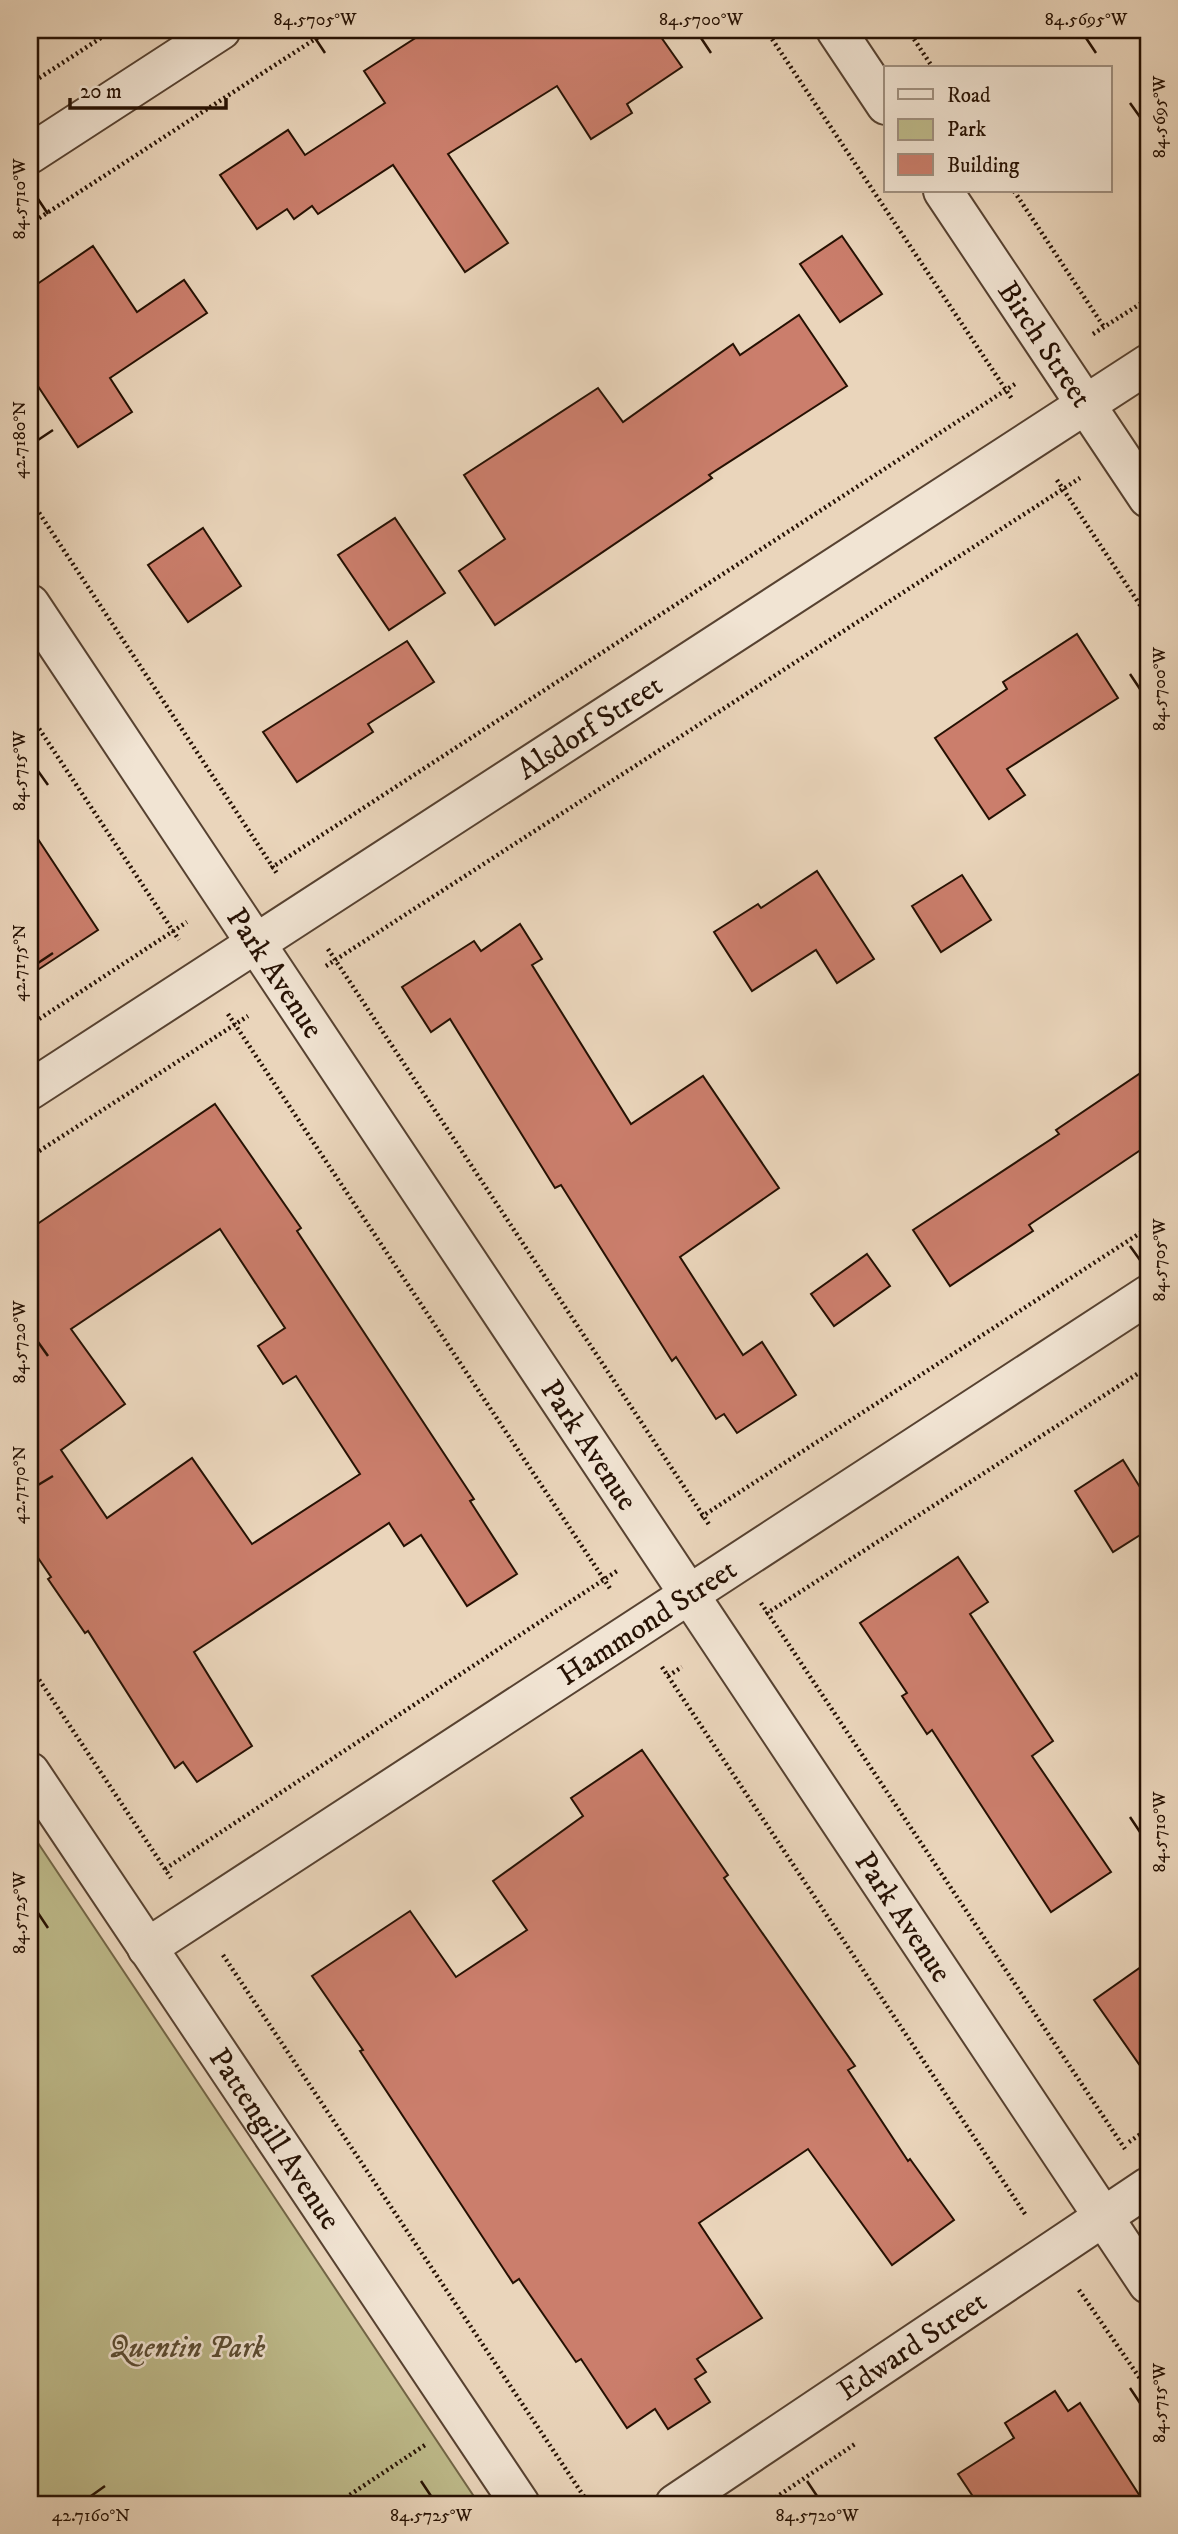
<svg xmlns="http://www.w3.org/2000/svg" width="1178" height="2534" viewBox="0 0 1178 2534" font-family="'IM FELL DW Pica',serif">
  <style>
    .green { fill: #bebb8b; stroke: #726647; stroke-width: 2 }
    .building { fill: #cb7e6c; stroke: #261103; stroke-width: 2; fill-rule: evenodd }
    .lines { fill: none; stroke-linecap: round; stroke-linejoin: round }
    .minor-casing { stroke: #574231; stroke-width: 42 }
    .path { stroke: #261103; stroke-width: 4.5; stroke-dasharray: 2 3.5; stroke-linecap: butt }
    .minor { stroke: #f1e4d3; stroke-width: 38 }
    .ticks { fill: none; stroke: #261103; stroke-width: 2.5 }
    .labels { text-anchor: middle; stroke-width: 5; stroke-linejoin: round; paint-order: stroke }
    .street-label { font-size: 30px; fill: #261103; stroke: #f1e4d3 }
    .park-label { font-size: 30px; font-style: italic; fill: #5b4c33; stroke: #f1e4d3 }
    .neatline { fill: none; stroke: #261103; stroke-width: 2.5 }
    .ticks-label { font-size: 18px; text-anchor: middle; fill: #261103 }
  </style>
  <rect width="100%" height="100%" fill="#ead5bb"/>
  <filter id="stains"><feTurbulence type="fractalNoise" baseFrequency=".00286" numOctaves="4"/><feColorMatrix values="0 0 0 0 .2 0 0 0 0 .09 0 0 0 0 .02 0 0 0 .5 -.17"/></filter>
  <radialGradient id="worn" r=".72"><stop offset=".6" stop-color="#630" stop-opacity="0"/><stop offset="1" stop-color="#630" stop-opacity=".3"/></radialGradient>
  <path class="green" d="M30,1831L479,2504H30Z"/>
  <g class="building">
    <path d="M428,30H656L682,67L627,104L632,113L591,139L557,86L448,154L508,243L465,272L393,165L318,214L312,206L294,219L287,209L257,229L220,175L288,130L305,155L385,103L364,71Z"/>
    <path d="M842,236L882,294L840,322L800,264Z"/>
    <path d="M93,246L137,312L184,280L207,313L110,378L132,412L78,447L30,374V289Z"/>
    <path d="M799,315L847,386L709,475L712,478L495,625L459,571L505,539L464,475L598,388L623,422L733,344L740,355Z"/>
    <path d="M395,518L445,593L389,630L338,555Z"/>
    <path d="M203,528L241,586L188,622L148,565Z"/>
    <path d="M1077,634L1118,698L1007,769L1025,795L989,819L935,738L1007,689L1003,682Z"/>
    <path d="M407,641L434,682L368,724L373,732L297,782L263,732Z"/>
    <path d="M30,827L98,930L30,975Z"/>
    <path d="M817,871L874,959L837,983L816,950L752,991L714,932L758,904L761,908Z"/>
    <path d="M962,875L991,920L941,952L912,906Z"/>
    <path d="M520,924L542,959L532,965L631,1124L703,1076L779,1188L680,1257L743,1355L762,1342L796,1395L737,1433L724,1414L716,1419L676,1357L672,1361L561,1185L555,1188L450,1019L431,1032L402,987L474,941L481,951Z"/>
    <path d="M1148,1068V1145L1029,1225L1033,1231L950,1286L913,1230L1059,1134L1056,1130Z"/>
    <path d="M215,1104L301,1228L297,1231L474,1499L470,1501L517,1574L467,1606L421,1535L404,1546L389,1523L194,1652L252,1746L197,1782L183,1762L175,1768L88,1631L85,1633L48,1579L51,1577L30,1546V1229ZM220,1229L285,1328L258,1346L283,1384L296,1376L360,1474L252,1544L192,1458L107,1518L61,1450L125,1404L71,1329Z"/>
    <path d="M867,1254L890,1286L834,1326L811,1294Z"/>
    <path d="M1123,1460L1148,1500V1530L1113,1552L1075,1491Z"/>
    <path d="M958,1557L988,1602L970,1614L1053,1741L1032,1756L1111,1872L1051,1912L932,1730L927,1734L902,1696L907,1693L860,1623Z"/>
    <path d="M642,1750L728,1875L724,1878L855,2066L848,2070L908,2161L910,2159L954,2220L892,2265L808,2149L699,2223L762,2318L697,2359L706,2372L695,2379L710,2402L668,2429L655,2409L627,2428L581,2359L576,2362L519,2279L513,2283L360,2051L363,2050L312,1976L410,1911L456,1977L527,1930L493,1881L583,1816L571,1798Z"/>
    <path d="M1148,1962V2077L1094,2000Z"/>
    <path d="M1055,2391L1068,2411L1080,2403L1145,2504H978L958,2474L1014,2438L1005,2423Z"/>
  </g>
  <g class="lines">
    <g class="minor-casing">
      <g id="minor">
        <path d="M836,30L886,105"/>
        <path d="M30,154L221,30"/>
        <path id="s1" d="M943,191L1148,498"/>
        <path id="s2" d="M30,604L1148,2284"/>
        <path id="s3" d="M30,1090L1148,364"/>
        <path id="s4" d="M30,1772L520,2504"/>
        <path id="s5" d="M147,1948L1148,1295"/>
        <path id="s6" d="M675,2504L1148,2187"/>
      </g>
    </g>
    <g class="path">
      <path d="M766,30L1012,399"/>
      <path d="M908,30L933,68"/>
      <path d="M30,84L113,30"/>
      <path d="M1014,191L1104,327"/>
      <path d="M30,224L329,30"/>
      <path d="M1093,334L1148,299"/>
      <path d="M1057,480L1148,617"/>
      <path d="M30,499L278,875"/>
      <path d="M30,715L179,940"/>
      <path d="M271,868L1015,384"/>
      <path d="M328,949L710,1526"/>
      <path d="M326,966L1080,478"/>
      <path d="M228,1014L611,1590"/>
      <path d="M30,1025L187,922"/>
      <path d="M30,1157L248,1016"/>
      <path d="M701,1517L1148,1228"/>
      <path d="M761,1603L1125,2149"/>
      <path d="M766,1614L1148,1367"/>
      <path d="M30,1666L171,1878"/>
      <path d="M662,1667L1025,2214"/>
      <path d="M668,1676L682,1667"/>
      <path d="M165,1869L617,1571"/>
      <path d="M223,1955L589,2504"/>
      <path d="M1129,2142L1148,2129"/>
      <path d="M1079,2290L1148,2390"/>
      <path d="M336,2504L425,2445"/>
      <path d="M766,2504L855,2444"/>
    </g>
    <use href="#minor" class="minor"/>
  </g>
  <path class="ticks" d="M315,38L325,53M701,38L711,53M1086,38L1096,53M1130,103L1140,117M38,199L48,214M38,440L53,430M1130,674L1140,689M38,771L48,785M38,963L53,953M1130,1246L1140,1260M38,1342L48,1356M38,1485L53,1476M1130,1817L1140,1832M38,1913L48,1928M1130,2388L1140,2403M421,2481L431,2496M807,2481L817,2496M91,2496L105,2486"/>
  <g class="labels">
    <g class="street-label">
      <text dy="10" stroke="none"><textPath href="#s1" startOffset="184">Birch Street</textPath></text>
      <text dy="10" stroke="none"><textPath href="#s3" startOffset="667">Alsdorf Street</textPath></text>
      <text dy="10" stroke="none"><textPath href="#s2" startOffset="443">Park Avenue</textPath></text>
      <text dy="10" stroke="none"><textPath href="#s2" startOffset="1010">Park Avenue</textPath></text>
      <text dy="10" stroke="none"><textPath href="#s5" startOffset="597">Hammond Street</textPath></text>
      <text dy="10" stroke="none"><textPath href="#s2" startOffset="1577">Park Avenue</textPath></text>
      <text dy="10" stroke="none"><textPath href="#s4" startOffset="441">Pattengill Avenue</textPath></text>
      <text dy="10" stroke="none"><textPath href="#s6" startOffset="285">Edward Street</textPath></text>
    </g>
    <g class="park-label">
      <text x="187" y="2357">Quentin Park</text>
    </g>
  </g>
  <rect width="1178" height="2534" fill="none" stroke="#ead5bb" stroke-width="77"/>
  <rect x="884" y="66" width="228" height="126" fill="#f1e4d3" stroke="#a09080" stroke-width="2"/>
  <rect x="898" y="89" width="35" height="10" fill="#f1e4d3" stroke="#a09080" stroke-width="2"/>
  <text x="947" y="102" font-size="21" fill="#261103">Road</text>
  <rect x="898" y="119" width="35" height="21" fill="#bebb8b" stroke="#a09080" stroke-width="2"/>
  <text x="947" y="136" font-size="21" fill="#261103">Park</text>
  <rect x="898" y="154" width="35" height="21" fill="#cb7e6c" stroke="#a09080" stroke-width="2"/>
  <text x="947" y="172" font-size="21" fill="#261103">Building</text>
  <path d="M70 98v10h156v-10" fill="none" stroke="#261103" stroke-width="3.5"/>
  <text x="80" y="98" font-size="21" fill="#261103" stroke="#f1e4d3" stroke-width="5" paint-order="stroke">20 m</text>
  <rect x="38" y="38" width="1102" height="2458" class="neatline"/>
  <g class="ticks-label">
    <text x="315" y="25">84.5705°W</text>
    <text x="701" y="25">84.5700°W</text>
    <text x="1086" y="25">84.5695°W</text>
    <text transform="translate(1159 117) rotate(-90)" y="6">84.5695°W</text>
    <text transform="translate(19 199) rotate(-90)" y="6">84.5710°W</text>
    <text transform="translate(19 440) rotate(-90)" y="6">42.7180°N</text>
    <text transform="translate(1159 689) rotate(-90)" y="6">84.5700°W</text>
    <text transform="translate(19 771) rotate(-90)" y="6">84.5715°W</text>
    <text transform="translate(19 963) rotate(-90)" y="6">42.7175°N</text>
    <text transform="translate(1159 1260) rotate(-90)" y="6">84.5705°W</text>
    <text transform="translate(19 1342) rotate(-90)" y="6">84.5720°W</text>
    <text transform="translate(19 1485) rotate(-90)" y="6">42.7170°N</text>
    <text transform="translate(1159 1832) rotate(-90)" y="6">84.5710°W</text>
    <text transform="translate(19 1913) rotate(-90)" y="6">84.5725°W</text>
    <text transform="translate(1159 2403) rotate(-90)" y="6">84.5715°W</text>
    <text x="91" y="2521">42.7160°N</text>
    <text x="431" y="2521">84.5725°W</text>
    <text x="817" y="2521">84.5720°W</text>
  </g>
  <rect width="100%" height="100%" filter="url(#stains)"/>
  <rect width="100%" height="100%" fill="url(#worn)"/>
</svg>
